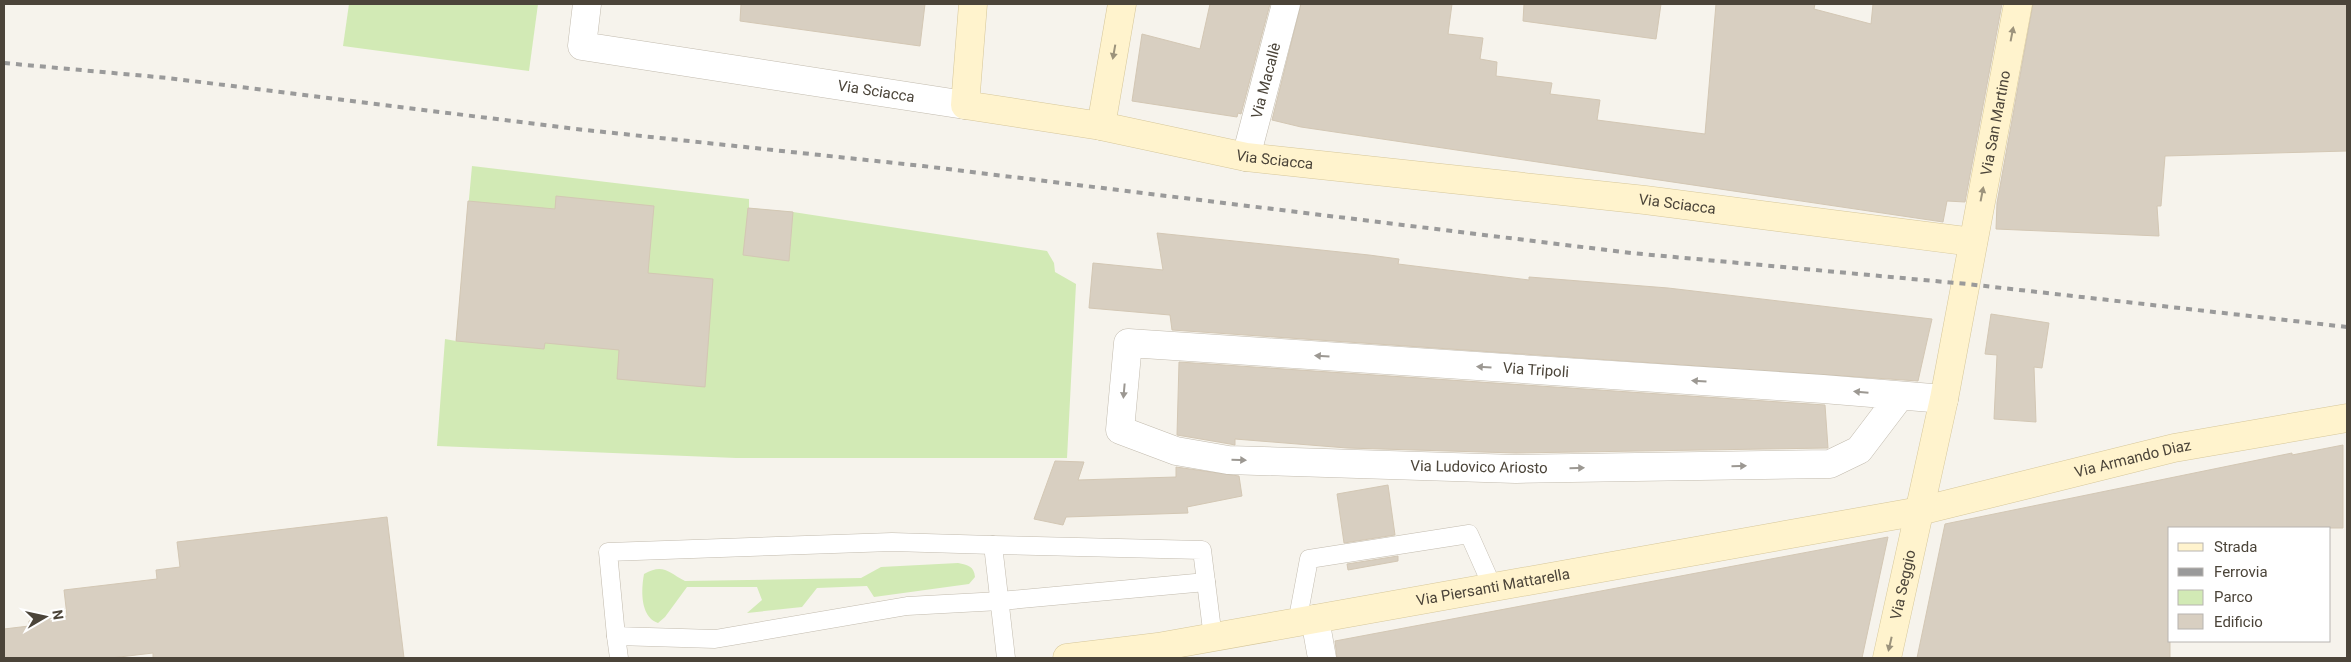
<svg xmlns="http://www.w3.org/2000/svg" width="2351" height="662" viewBox="0 0 2351 662" font-family="Roboto,sans-serif">
  <style>
    .green { fill: #d2eab5 }
    .building { fill: #d8cfc1; stroke: #d3c7b4 }
    .lines { fill: none; stroke-linecap: round; stroke-linejoin: round }
    .lane-casing { stroke: #c2bbae; stroke-width: 19 }
    .street-casing { stroke: #c2bbae; stroke-width: 29 }
    .secondary-casing { stroke: #d6c79b; stroke-width: 29 }
    .lane { stroke: #fff; stroke-width: 18 }
    .street { stroke: #fff; stroke-width: 28 }
    .secondary { stroke: #fff3cd; stroke-width: 28 }
    .rail { stroke: #9a9a9a; stroke-width: 4; stroke-dasharray: 6 6; stroke-linecap: butt }
    .oneway { fill: #9c937c }
    .oneway2 { fill: #9c9892 }
    .labels { text-anchor: middle; stroke-width: 4; stroke-linejoin: round; paint-order: stroke }
    .street-label { font-size: 15px; fill: #4b4439; stroke: #fff }
  </style>
  <rect width="100%" height="100%" fill="#f6f3ec"/>
  <g class="green">
    <path d="M349,4H538L529,71L343,46Z"/>
    <path d="M472,166L749,199V208L793,212L1047,251L1054,263L1055,272L1076,284L1067,458H736L437,446L445,339L456,341Z"/>
    <path d="M958,563C968,565 974,566 975,577L969,584L874,597L867,586L817,588L802,607L747,613L762,600L757,587H687L665,617L658,623C640,617 641,590 644,574C663,563 668,572 685,581L861,578L881,567Z"/>
  </g>
  <g class="building">
    <path d="M741,4H925L920,46L740,21Z"/>
    <path d="M1210,4H1270L1241,114L1238,113L1237,117L1132,101L1142,34L1200,49Z"/>
    <path d="M1301,4H1452L1448,34L1483,38L1480,59L1497,62L1496,76L1552,83L1550,94L1600,100L1597,120L1705,134L1716,4H1815L1814,9L1871,24L1873,4H2002L1965,202L1947,201L1943,222L1301,127L1272,120Z"/>
    <path d="M1524,4H1661L1656,39L1523,21Z"/>
    <path d="M2033,4H2347V151L2165,156L2161,206H2157L2159,236L1996,229L1997,203Z"/>
    <path d="M556,196L654,206L648,273L713,279L705,387L617,379L619,350L545,343L544,349L456,341L468,201L555,209Z"/>
    <path d="M748,208L793,212L789,261L743,255Z"/>
    <path d="M1157,233L1369,255L1399,259L1398,264L1529,280V277L1668,288L1932,319L1918,381L1172,330L1170,315L1089,308L1093,263L1163,270Z"/>
    <path d="M1991,314L2049,323L2042,368L2034,367L2036,422L1994,419L1997,355L1985,354Z"/>
    <path d="M1179,362L1825,405L1828,448L1516,453L1347,448L1235,439V445L1230,444L1177,435Z"/>
    <path d="M2343,445V528H2170V658H1917L1945,524L2292,453V455Z"/>
    <path d="M1055,461L1084,462L1078,480L1176,477V467L1239,476L1242,496L1187,507L1188,513L1066,517L1063,525L1034,519Z"/>
    <path d="M1388,485L1395,535L1344,543L1337,494Z"/>
    <path d="M387,517L404,658H153V653L111,658H4V629L29,626V621L67,616L64,590L157,579L156,570L180,567L177,542Z"/>
    <path d="M1888,537L1862,658H1337L1335,641Z"/>
    <path d="M1398,556V561L1348,570L1347,564Z"/>
  </g>
  <g class="lines">
    <g class="lane-casing">
      <g id="lane">
        <path d="M993,545L892,542L608,552L616,636L715,639L907,606L1000,601L1206,582"/>
        <path d="M1297,623L1309,559L1469,534L1493,588"/>
        <path d="M616,636L619,658"/>
        <path d="M1006,658L993,545L1202,550L1213,638"/>
      </g>
    </g>
    <g class="street-casing">
      <g id="street">
        <path id="s1" d="M587,4L582,46L965,105"/>
        <path id="s2" d="M1246,157L1286,4"/>
        <path id="s3" d="M1900,396L1859,450L1830,464L1516,469L1228,460L1176,451L1120,430L1128,343L1823,389L1944,399"/>
        <path d="M1315,619L1322,658"/>
      </g>
    </g>
    <g class="secondary-casing">
      <g id="secondary">
        <path id="s4" d="M973,4L965,105L1101,126L1246,157L1645,200L1973,242"/>
        <path d="M1101,126L1122,4"/>
        <path id="s5" d="M1067,658L1158,647L1920,511L2174,448L2347,418"/>
        <path id="s6" d="M1887,658L1944,399L2018,4"/>
      </g>
    </g>
    <use href="#lane" class="lane"/>
    <use href="#street" class="street"/>
    <use href="#secondary" class="secondary"/>
    <path class="rail" d="M4,63L168,78L576,129L923,166L1631,253L1967,284L2347,327"/>
  </g>
  <defs><path id="oneway-solid" d="M-6-.8H1V-3.2L6.5 0L1 3.2V.8H-6Z" transform="scale(1.25)"/></defs>
  <g class="oneway">
    <use href="#oneway-solid" transform="translate(2012 34) rotate(-79)"/>
    <use href="#oneway-solid" transform="translate(1114 52) rotate(100)"/>
    <use href="#oneway-solid" transform="translate(1982 194) rotate(-79)"/>
    <use href="#oneway-solid" transform="translate(1890 644) rotate(103)"/>
  </g>
  <g class="oneway2">
    <use href="#oneway-solid" transform="translate(1322 356) rotate(-176)"/>
    <use href="#oneway-solid" transform="translate(1484 367) rotate(-176)"/>
    <use href="#oneway-solid" transform="translate(1699 381) rotate(-176)"/>
    <use href="#oneway-solid" transform="translate(1124 391) rotate(95)"/>
    <use href="#oneway-solid" transform="translate(1861 392) rotate(-175)"/>
    <use href="#oneway-solid" transform="translate(1239 460) rotate(2)"/>
    <use href="#oneway-solid" transform="translate(1739 466) rotate(-1)"/>
    <use href="#oneway-solid" transform="translate(1577 468) rotate(-1)"/>
  </g>
  <g class="labels">
    <g class="street-label">
      <text dy="5" stroke="none"><textPath href="#s2" startOffset="79">Via Macallè</textPath></text>
      <text dy="5" stroke="none"><textPath href="#s1" startOffset="340">Via Sciacca</textPath></text>
      <text dy="5" stroke="none"><textPath href="#s6" startOffset="546">Via San Martino</textPath></text>
      <text dy="5" stroke="none"><textPath href="#s4" startOffset="416">Via Sciacca</textPath></text>
      <text dy="5" stroke="none"><textPath href="#s4" startOffset="821">Via Sciacca</textPath></text>
      <text dy="5" stroke="none"><textPath href="#s3" startOffset="1311">Via Tripoli</textPath></text>
      <text dy="5" stroke="none"><textPath href="#s5" startOffset="1085">Via Armando Diaz</textPath></text>
      <text transform="translate(1479 467) rotate(1)" y="5">Via Ludovico Ariosto</text>
      <text dy="5" stroke="none"><textPath href="#s6" startOffset="75">Via Seggio</textPath></text>
      <text dy="5" stroke="none"><textPath href="#s5" startOffset="432">Via Piersanti Mattarella</textPath></text>
    </g>
  </g>
  <rect width="2351" height="662" fill="none" stroke="#4b4439" stroke-width="10"/>
  <rect x="2168" y="527" width="162" height="115" fill="#ffffff" stroke="#b7b4b0"/>
  <rect x="2178" y="543" width="25" height="8" fill="#fff3cd" stroke="#b7b4b0"/>
  <text x="2214" y="552" font-size="15" fill="#4b4439">Strada</text>
  <rect x="2178" y="568" width="25" height="8" fill="#9a9a9a" stroke="#b7b4b0"/>
  <text x="2214" y="577" font-size="15" fill="#4b4439">Ferrovia</text>
  <rect x="2178" y="590" width="25" height="15" fill="#d2eab5" stroke="#b7b4b0"/>
  <text x="2214" y="602" font-size="15" fill="#4b4439">Parco</text>
  <rect x="2178" y="614" width="25" height="15" fill="#d8cfc1" stroke="#b7b4b0"/>
  <text x="2214" y="627" font-size="15" fill="#4b4439">Edificio</text>
  <g transform="translate(45 617) rotate(81)" stroke="#ffffff" stroke-width="4" paint-order="stroke">
  <path d="M0-4L9 19L0 12L-9 19Z" fill="#4b4439"/>
  <text y="-8" font-size="14" font-weight="bold" text-anchor="middle" fill="#4b4439">N</text>
  </g>
</svg>
